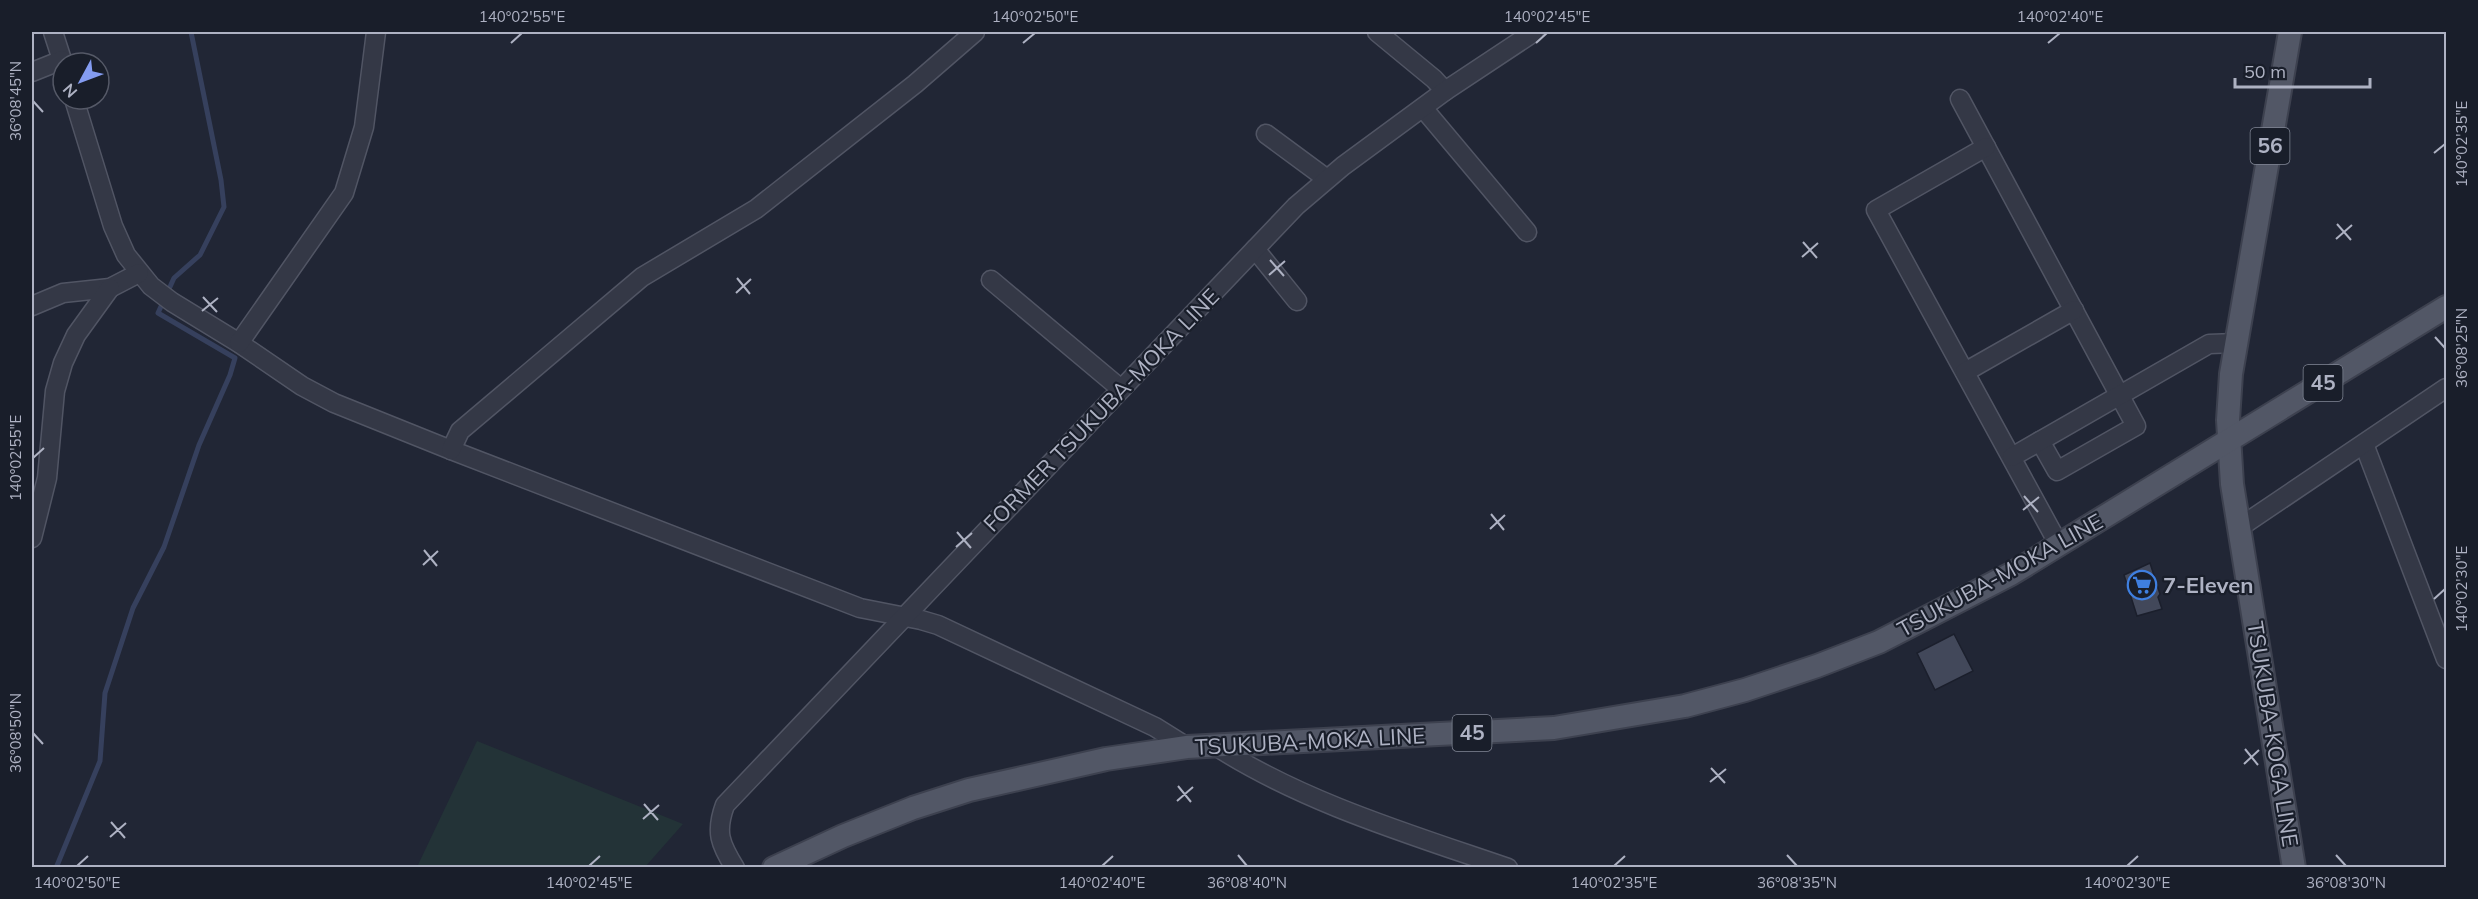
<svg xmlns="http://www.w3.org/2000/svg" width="2478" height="899" viewBox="0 0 2478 899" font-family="Mulish,sans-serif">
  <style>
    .green { fill: #233337 }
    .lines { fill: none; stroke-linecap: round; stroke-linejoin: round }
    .stream { stroke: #36405d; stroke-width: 5 }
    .building { fill: #42485a; stroke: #1b1f2c; stroke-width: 1.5 }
    .minor-casing { stroke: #515564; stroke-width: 21 }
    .major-casing { stroke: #3d414f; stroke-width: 26 }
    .minor { stroke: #343846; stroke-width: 18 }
    .major { stroke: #525766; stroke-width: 22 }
    .ticks { fill: none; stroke: #aeb2c3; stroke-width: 2 }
    .labels { text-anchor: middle; stroke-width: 4.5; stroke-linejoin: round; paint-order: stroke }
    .shield { fill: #191e2a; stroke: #818695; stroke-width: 1.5 }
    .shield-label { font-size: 21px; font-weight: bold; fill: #aeb2c3 }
    .street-label { font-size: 22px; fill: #aeb2c3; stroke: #191e2a }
    .poi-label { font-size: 22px; font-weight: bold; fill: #aeb2c3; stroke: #191e2a; text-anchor: start }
    .neatline { fill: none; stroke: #aeb2c3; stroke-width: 2 }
    .ticks-label { font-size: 15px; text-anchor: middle; fill: #aeb2c3 }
  </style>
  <rect width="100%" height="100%" fill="#212635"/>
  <path class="green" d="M477,741L683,824L645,867H417Z"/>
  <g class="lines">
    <path class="stream" d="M56,868L100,761L105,693L133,608L164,547L199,445L230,375L235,358L158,313L174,278L200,255L224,207L221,180L191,32"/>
  </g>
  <g class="building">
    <path d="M2150,563L2160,594L2158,597L2162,609L2137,616L2124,575Z"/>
    <path d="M1954,634L1973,671L1935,690L1917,653Z"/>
  </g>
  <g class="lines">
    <g class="minor-casing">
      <g id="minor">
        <path d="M53,32L63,63"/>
        <path d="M1377,32L1434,79L1445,91"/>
        <path d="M32,72L62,60"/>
        <path d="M74,99L113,226L126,255L151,286L172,302L239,343L302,386L334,403L451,450L860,608L921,620L938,625L1155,727L1187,747"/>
        <path d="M1960,99L2136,426L2057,471L2040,441"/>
        <path d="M1423,108L1527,232"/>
        <path d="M1266,134L1327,179"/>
        <path d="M1986,147L1876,210L2059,545"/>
        <path d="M1255,249L1297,301"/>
        <path d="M991,280L1121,389"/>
        <path d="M32,306L63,293L110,288L139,273"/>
        <path d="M239,343L344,193L364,127L376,32"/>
        <path d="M1965,372L2074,310"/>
        <path d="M2364,444L2446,659"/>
        <path d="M451,450L460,431L642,277L756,209L915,84L975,32"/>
        <path d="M2012,457L2209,344L2236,343"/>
        <path d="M2240,527L2446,388"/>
        <path d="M32,538L47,478L55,391L63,363L76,335L110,288"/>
        <path d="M1214,745C1302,802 1409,834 1508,868"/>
        <path d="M735,868C720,844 715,832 725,805L1296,206L1343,166L1445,91L1534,32"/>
      </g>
    </g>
    <g class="major-casing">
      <g id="major">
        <path d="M2290,32L2231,374L2228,420L2232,484L2294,868"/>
        <path d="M774,868L843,836L913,808L969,790L1106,759L1187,747L1554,728L1685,706L1745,690L1817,666L1879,642L2011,574L2446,307"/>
      </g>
    </g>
    <use href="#minor" class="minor"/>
    <use href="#major" class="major"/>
  </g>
  <path class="ticks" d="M511,43L522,33M1023,43L1035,33M1536,43L1547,33M2048,43L2060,33M33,101L43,112M2434,153L2445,144M2337,224L2351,240M2336,239L2352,225M1803,242L1817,258M1802,257L1818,243M1270,260L1284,276M1269,275L1285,261M737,278L750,294M736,293L751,279M203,297L217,312M202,311L218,298M2435,337L2445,348M33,458L44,448M2024,496L2038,512M2023,510L2039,497M1491,514L1504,530M1490,529L1505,515M957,532L971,548M956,547L972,533M424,550L437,566M423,565L438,551M2434,599L2445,589M33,733L43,744M2245,749L2258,765M2244,764L2259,750M1711,768L1725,783M1710,782L1726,769M1178,786L1191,802M1177,801L1193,787M644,804L658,820M643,819L659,805M111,822L125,838M110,837L126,823M1238,855L1247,866M1787,855L1797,866M2336,855L2346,866M77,866L88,856M589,866L600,856M1102,866L1113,856M1614,866L1625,856M2127,866L2138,856"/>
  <defs>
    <g id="supermarket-ring" transform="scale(1.5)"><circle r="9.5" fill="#191e2a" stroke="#3f7fe0" stroke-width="1.5"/><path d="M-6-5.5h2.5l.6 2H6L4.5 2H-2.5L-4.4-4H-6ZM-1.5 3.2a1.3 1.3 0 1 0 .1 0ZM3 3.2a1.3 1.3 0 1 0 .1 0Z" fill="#3f7fe0"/></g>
  </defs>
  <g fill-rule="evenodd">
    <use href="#supermarket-ring" x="2142" y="585"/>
  </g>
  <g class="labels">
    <g class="shield">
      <rect x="2250.5" y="128" width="39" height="36" rx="4.5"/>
      <rect x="2303.5" y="365" width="39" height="36" rx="4.5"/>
      <rect x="1452.5" y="715" width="39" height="36" rx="4.5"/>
    </g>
    <g class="shield-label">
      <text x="2270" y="153">56</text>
      <text x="2323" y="390">45</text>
      <text x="1472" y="740">45</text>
    </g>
    <g class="street-label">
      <text transform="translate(1101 410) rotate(-46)" y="8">FORMER TSUKUBA-MOKA LINE</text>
      <text transform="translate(2000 575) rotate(-29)" y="8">TSUKUBA-MOKA LINE</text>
      <text transform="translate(2273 734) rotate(81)" y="8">TSUKUBA-KOGA LINE</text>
      <text transform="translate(1310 741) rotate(-3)" y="8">TSUKUBA-MOKA LINE</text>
    </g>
    <g class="poi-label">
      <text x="2163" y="593">7-Eleven</text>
    </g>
  </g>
  <rect width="2478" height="899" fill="none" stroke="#191e2a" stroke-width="66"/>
  <g transform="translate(81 81) rotate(229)"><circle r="28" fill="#191e2a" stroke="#555967" stroke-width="1.5"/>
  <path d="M0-4.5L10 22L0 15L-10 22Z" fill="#849cf1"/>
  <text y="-9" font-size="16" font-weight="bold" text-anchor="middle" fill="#aeb2c3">N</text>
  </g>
  <path d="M2235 78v9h135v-9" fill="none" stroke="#aeb2c3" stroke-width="3"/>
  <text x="2244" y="78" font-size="18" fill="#aeb2c3" stroke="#191e2a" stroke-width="4.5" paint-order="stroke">50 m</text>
  <rect x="33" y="33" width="2412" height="833" class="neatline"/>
  <g class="ticks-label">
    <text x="522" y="22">140°02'55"E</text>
    <text x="1035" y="22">140°02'50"E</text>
    <text x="1547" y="22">140°02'45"E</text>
    <text x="2060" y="22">140°02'40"E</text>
    <text transform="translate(16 101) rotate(-90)" y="5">36°08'45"N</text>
    <text transform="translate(2462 144) rotate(-90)" y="5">140°02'35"E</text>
    <text transform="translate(2462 348) rotate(-90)" y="5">36°08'25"N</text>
    <text transform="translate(16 458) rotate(-90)" y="5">140°02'55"E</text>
    <text transform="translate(2462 589) rotate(-90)" y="5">140°02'30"E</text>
    <text transform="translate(16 733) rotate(-90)" y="5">36°08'50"N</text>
    <text x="77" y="888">140°02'50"E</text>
    <text x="589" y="888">140°02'45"E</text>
    <text x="1102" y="888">140°02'40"E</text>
    <text x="1247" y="888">36°08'40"N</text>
    <text x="1614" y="888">140°02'35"E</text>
    <text x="1797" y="888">36°08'35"N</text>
    <text x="2127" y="888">140°02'30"E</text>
    <text x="2346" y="888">36°08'30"N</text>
  </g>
</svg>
